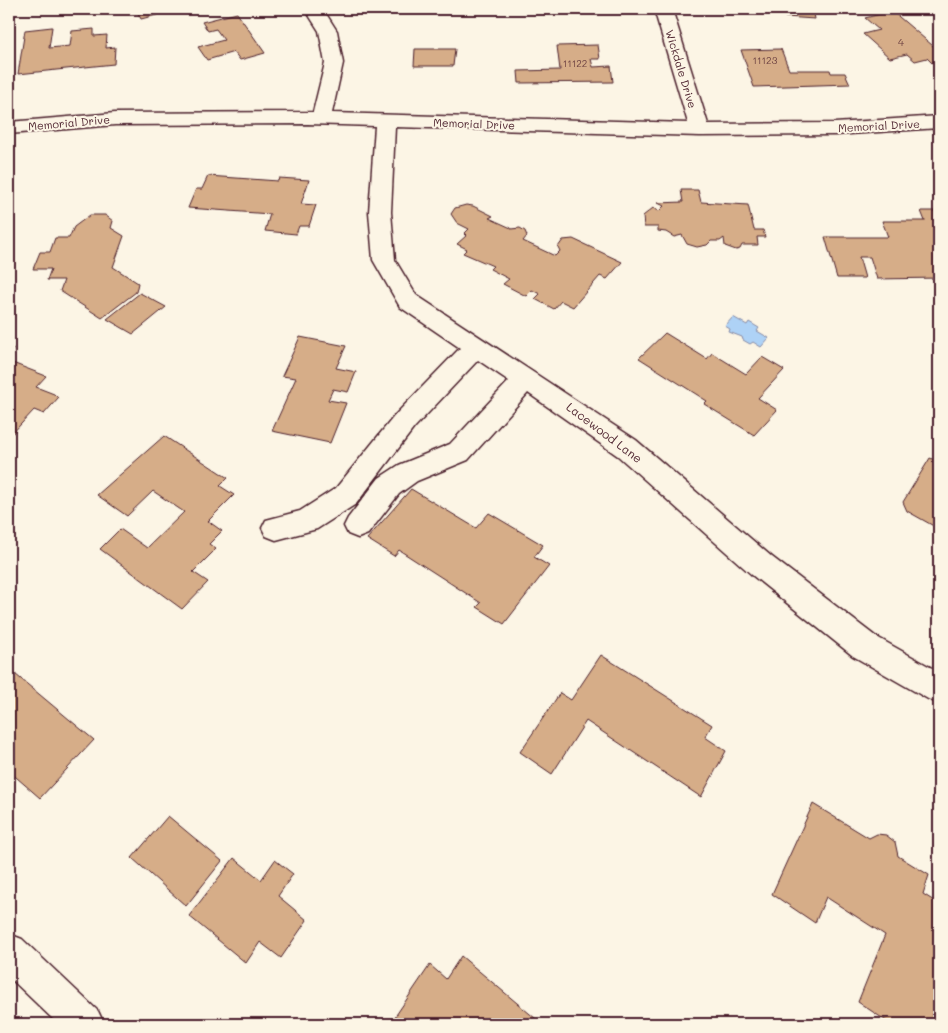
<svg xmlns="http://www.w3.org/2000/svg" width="948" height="1033" viewBox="0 0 948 1033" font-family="Mali,sans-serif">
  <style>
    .water { fill: #aed2f6; stroke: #868aa5 }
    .building { fill: #d6ad88; stroke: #4a1f2b }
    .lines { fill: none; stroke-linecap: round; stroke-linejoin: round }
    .minor-casing { stroke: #4a1f2b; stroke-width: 3 }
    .minor { fill: #fcf5e5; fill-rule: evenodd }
    .labels { text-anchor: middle; stroke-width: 4; stroke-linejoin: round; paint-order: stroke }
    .number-label { font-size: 10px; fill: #6d4242 }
    .far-street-label { font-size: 11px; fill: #4a1f2b; stroke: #fcf5e5 }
    .street-label { font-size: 12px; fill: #4a1f2b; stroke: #fcf5e5 }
  </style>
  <rect width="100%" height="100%" fill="#fcf5e5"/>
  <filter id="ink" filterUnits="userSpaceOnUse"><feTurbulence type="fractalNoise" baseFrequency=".02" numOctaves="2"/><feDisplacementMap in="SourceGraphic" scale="10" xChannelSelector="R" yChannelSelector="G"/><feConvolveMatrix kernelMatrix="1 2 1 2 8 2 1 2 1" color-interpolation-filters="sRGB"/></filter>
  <g filter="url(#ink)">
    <path class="water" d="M733,317L747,325L749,322L759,328L757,331L769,338L761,347L753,342L750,344L743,340L742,337L729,332L730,329L725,326Z"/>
    <g class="building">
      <path d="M136,9H180L141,19Z"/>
      <path d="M387,9H414L393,15Z"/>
      <path d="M784,9H813L815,19L785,17Z"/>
      <path d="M892,11L939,51V61L932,63L927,58L915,61L907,54L890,58L863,34L879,30L865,18Z"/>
      <path d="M237,13L265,53L240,60L234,52L207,60L198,47L224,40L216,29L208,31L202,22Z"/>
      <path d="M52,27L49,48L70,46L72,31L94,29V36L107,35L106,48L115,47L114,64L18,74L25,30Z"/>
      <path d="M598,45L600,59H591L593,67L611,66L613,82L519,83L518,71L560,70L557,46Z"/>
      <path d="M415,49H455L453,66H414Z"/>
      <path d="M781,49L789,70H830L831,73H845L850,84L754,87L741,50Z"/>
      <path d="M208,176L278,181L279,178L309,180L301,204L316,205L309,226H299L296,234L265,231L270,214L188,208L196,189H202Z"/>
      <path d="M681,190H698L701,202L748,205L754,230H763L765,237H757L758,245H742L740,249L736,250L725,246L724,238L720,241H711L707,245L697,247L687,244L682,235L674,237L666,232L658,231V227H644L643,216L653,208L659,211L664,206L658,203L683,202Z"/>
      <path d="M466,205L473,206L493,216L489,218L511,228V229L520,228L525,231L527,236L523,241L555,256L560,251L558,247L563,240L573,239L622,262L607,279L600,276L573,307L561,301L554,309L535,299L540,294L532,290L526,296L503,284L509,279L490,269L493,266L463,253L467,249L457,244L467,235L464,234L469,229L457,223L451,214L455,208Z"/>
      <path d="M921,211H939V278L877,279L870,257H859L865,278H837L825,237H888L882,221H925Z"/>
      <path d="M90,215H105L113,221L111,228L124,236L113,267L138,283L136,292L102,318L60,291L64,280H47L51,269H33L40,252H50L55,238H69L74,227Z"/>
      <path d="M140,293L166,307L133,334L107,319Z"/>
      <path d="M665,333L707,359L712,353L746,374L762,357L784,370L758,398L777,410L754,435L704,404L707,401L639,358Z"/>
      <path d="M300,337L346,346L336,368L356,372L348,392L333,389L328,400L346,403L330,443L272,431L296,378L282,376Z"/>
      <path d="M9,348H13L10,362L46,376L36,387L54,394L58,398L44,414L34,410L9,437Z"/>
      <path d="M164,436L228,478L220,486L234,495L208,521L222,531L209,544L216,549L193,572L208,582L182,609L100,549L120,529L147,548L184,512L153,491L127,516L97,495Z"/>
      <path d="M930,458L939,462V529L907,511L903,502Z"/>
      <path d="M411,489L476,528L489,513L543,545L534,557L549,566L504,624L477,607L481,603L399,550L394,556L367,539Z"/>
      <path d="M601,655L712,725L705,737L726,751L701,797L586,721L552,774L520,752L560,693L571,700Z"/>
      <path d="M9,669L94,740L40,798L9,771Z"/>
      <path d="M813,804L869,838L877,834L886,835L895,842L898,856L929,875L923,894L939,904V917L936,926L939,928V1024H917L912,1021L910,1024H891L858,1002L885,935L826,897L815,923L772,894Z"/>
      <path d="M168,816L222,861L186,906L132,858Z"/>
      <path d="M234,858L261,880L275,860L293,874L278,896L307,920L281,958L260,942L246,963L189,916Z"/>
      <path d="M461,956L542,1024H390L430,965L446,979Z"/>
    </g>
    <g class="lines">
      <g class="minor-casing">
        <g id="minor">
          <path d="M305,9H323L337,31L343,63L332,113L688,123L654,9H672L708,124L835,123L939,116V128L835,135L700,136L395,127L391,212L395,260L416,295L636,440L772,557L875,636L939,672V704L928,699L853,656L752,575L618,456L528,393L468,460L417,481L399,494L368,534L358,538L348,534L344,526L348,518L379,478L399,465L450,444L509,381L478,360L414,428L356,504L317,529L276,540L266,536L262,528L266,520L300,511L336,488L396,414L460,348L400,307L373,260L369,212L375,126L308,124L115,125L9,134V122L115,113L313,112L325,63L319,31Z"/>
          <path d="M9,934L22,939L98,1011L104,1024H58L9,977Z"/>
        </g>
      </g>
      <use href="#minor" class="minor"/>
    </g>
  </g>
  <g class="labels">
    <g class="number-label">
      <text x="901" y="46">4</text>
      <text x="765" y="64">11123</text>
      <text x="575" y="67">11122</text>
    </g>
    <g class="far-street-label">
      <text transform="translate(681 69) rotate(73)" y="4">Wickdale Drive</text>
      <text transform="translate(69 123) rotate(-5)" y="4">Memorial Drive</text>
      <text transform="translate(474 124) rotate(2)" y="4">Memorial Drive</text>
      <text transform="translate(879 126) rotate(-3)" y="4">Memorial Drive</text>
    </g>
    <g class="street-label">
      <text transform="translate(604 433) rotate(37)" y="4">Lacewood Lane</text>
    </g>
  </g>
  <rect width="948" height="1033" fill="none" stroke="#fcf5e5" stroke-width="30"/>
  <rect x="15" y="15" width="918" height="1003" fill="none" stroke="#4a1f2b" stroke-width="2" filter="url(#ink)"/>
</svg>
